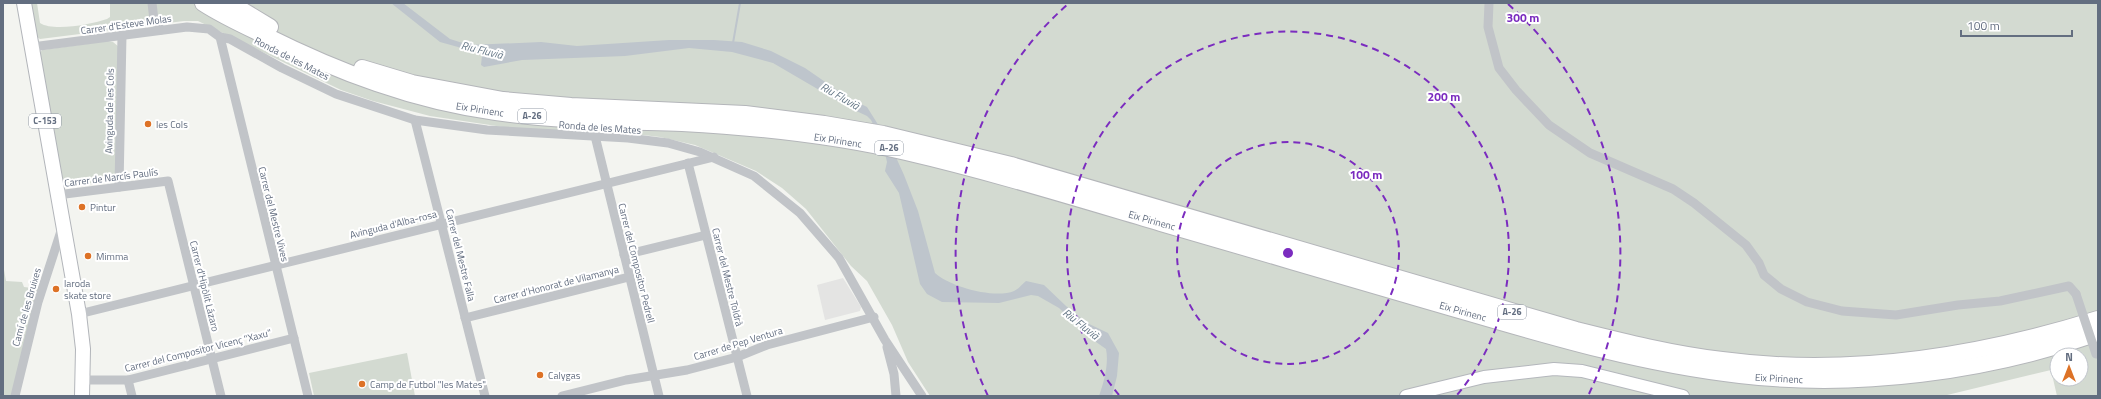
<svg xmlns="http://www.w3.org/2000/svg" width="2101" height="399" viewBox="0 0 2101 399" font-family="'Titillium Web',sans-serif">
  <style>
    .built { fill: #e4e4e3 }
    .green { fill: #d3dad1; fill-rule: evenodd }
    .water { fill: #bec5cc }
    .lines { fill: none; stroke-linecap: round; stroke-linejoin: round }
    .stream { stroke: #bec5cc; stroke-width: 2 }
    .secondary-casing { stroke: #b4b7bc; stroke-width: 14 }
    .primary-casing { stroke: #b2b5ba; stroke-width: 16 }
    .highway-casing { stroke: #b4b6ba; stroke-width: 18 }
    .street { stroke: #c1c4c8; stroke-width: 9 }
    .secondary { stroke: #fff; stroke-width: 12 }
    .primary { stroke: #fff; stroke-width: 14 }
    .highway { stroke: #fff; stroke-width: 16 }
    .street-bridge { stroke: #c1c4c8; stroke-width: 9 }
    .ring { fill: none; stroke: #7b2cbf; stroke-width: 2; stroke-dasharray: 7 5 }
    .poi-dot { fill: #dd7226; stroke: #fff; stroke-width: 1.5 }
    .labels { text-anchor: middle; stroke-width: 4; stroke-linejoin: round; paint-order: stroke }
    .shield { fill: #fff; stroke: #929aa6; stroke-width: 1 }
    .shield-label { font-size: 9px; font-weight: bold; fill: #636e80 }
    .street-label { font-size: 10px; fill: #636e80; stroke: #fff }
    .poi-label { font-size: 10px; fill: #636e80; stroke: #fff; text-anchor: start }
    .water-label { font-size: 11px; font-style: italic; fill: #637585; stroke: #fff }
    .centre { fill: #7b2cbf; stroke: #fff; stroke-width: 2 }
    .ring-label { font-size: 12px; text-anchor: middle; font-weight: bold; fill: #7b2cbf; stroke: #fff; stroke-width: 4; stroke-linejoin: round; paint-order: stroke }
  </style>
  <rect width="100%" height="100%" fill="#f3f4f0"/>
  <path class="built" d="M843,278L861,307L860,311L825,320L817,285Z"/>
  <g class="green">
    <path d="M29,3H37L40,23C54,32 92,24 107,19L110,17V3H2098V396H2057L2051,370L1943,396H930L908,362L892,325L867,281L851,266L806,209L782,188L756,171L695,145L660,137L626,133L517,129L430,116L373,101L341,90L198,21H184L40,39L37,37ZM2057,355H2081V379H2057Z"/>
    <path d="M108,41L113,42L119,47L116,178L114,180L63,187L39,54L42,50Z"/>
    <path d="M3,264L6,281L22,282L24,287L40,289L11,396H3Z"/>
    <path d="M407,353L415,396H314L309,373Z"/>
  </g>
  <path class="water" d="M391,3H403L450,39L469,45L541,42L577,46L669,40H714L742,42L771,51L805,68L847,97L867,107L889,142L904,175L918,211L935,273C950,287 995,299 1014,291C1019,289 1022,284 1026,281L1044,285L1066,306L1087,323L1108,333L1119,353L1117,376L1112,396H1099C1104,382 1109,364 1106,349L1089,337L1059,308L1038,296L1031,295L999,303L942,302L927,294L920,284L899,193L885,171L887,162L883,144L871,120L867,116L850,108L773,63L732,52L689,48L625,56L522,60L484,67L481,65L482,56L478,52L467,51L458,47L440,42Z"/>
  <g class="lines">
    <path class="stream" d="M733,43L740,3"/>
    <g class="secondary-casing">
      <path id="secondary" d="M1406,396L1484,377L1554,369L1582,371L1683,396"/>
    </g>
    <g class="primary-casing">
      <g id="primary">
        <path d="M24,3L79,314L83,349L82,396"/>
        <path d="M219,3L240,13"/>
      </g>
    </g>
    <g class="highway-casing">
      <g id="highway">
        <path d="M203,3C223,16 243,25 264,35C338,72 414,101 496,112C557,121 620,121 682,123C757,127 833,135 906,152C992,172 1076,198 1161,223C1249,249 1337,274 1425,300C1529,330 1632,363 1740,375C1858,389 1986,372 2098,333"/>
        <path d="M230,3L270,27"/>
        <path d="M362,68L412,83L503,100L571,106L745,114L824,124L883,134L1011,165L1576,330C1624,342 1672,354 1722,360C1849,377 1976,357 2098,319"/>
      </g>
    </g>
    <g class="street">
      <path d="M152,3L154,20L161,30"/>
      <path d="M1489,3L1488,27L1499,68L1516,90L1549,125L1590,153L1673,189L1694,203L1746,245L1759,263L1764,275L1781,289L1807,302L1842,311L1896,315L1958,305L2000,301L2069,286L2076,294"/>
      <path d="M220,37L230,39L282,68L336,94L415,120L487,130L628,138L668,143L700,152L754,176L800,213L839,258L885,340L922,396"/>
      <path d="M32,47L187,27L209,29L220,37L308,396"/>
      <path d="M415,120L485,396"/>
      <path d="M595,136L659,396"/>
      <path d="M688,163L747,396"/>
      <path d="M119,187L122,35"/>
      <path d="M57,195L168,181L221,396"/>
      <path d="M624,255L706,235"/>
      <path d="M79,314L714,157"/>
      <path d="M465,318L629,277"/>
      <path d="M887,347L894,374L896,396"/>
      <path d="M83,380H128L294,338"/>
      <path d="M128,380L132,396"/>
      <path d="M15,396L38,302L62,228"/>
      <path d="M562,396L626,380L687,370L737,357L767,345L874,317"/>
    </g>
    <use href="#secondary" class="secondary"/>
    <use href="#primary" class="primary"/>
    <use href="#highway" class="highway"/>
    <path class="street-bridge" d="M2076,294L2096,354"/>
  </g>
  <g class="ring">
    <circle cx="1288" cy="253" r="111"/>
    <path d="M1119 395A221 221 0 1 1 1457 395"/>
    <path d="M988 396A332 332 0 0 1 1068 4M1508 4A332 332 0 0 1 1588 396"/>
  </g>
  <g class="poi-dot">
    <circle cx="148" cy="124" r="4"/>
    <circle cx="82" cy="207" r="4"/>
    <circle cx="88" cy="256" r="4"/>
    <circle cx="56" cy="289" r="4"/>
    <circle cx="540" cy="375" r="4"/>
    <circle cx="362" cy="384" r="4"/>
  </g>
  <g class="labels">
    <g class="shield">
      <rect x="518" y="109" width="28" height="14" rx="3"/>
      <rect x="29" y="114" width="32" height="14" rx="3"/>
      <rect x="875" y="141" width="28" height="14" rx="3"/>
      <rect x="1498" y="305" width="28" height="14" rx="3"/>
    </g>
    <g class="shield-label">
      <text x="532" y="119">A-26</text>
      <text x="45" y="124">C-153</text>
      <text x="889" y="151">A-26</text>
      <text x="1512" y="315">A-26</text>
    </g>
    <g class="street-label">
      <text transform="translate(126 24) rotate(-8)" y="4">Carrer d'Esteve Molas</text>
      <text transform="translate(292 58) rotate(27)" y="4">Ronda de les Mates</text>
      <text transform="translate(480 109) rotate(9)" y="4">Eix Pirinenc</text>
      <text transform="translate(109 111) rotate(-89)" y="4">Avinguda de les Cols</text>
      <text transform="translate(600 127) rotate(4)" y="4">Ronda de les Mates</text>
      <text transform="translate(838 140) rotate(9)" y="4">Eix Pirinenc</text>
      <text transform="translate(111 177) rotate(-7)" y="4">Carrer de Narcís Paulís</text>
      <text transform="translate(274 214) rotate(76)" y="4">Carrer del Mestre Vives</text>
      <text transform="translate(1152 220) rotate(16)" y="4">Eix Pirinenc</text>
      <text transform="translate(393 224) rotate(-14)" y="4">Avinguda d'Alba-rosa</text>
      <text transform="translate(461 255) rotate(76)" y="4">Carrer del Mestre Falla</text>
      <text transform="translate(637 263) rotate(76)" y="4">Carrer del Compositor Pedrell</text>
      <text transform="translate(728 277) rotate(76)" y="4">Carrer del Mestre Toldrà</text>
      <text transform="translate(556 284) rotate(-14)" y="4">Carrer d'Honorat de Vilamanya</text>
      <text transform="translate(205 286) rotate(76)" y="4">Carrer d'Hipòlit Lázaro</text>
      <text transform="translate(26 307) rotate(-74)" y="4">Camí de les Bruixes</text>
      <text transform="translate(1463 311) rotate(16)" y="4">Eix Pirinenc</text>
      <text transform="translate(738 343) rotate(-17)" y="4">Carrer de Pep Ventura</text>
      <text transform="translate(198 350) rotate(-14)" y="4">Carrer del Compositor Vicenç "Xaxu"</text>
      <text transform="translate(1779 378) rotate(3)" y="4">Eix Pirinenc</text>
    </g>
    <g class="poi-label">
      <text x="156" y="128">les Cols</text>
      <text x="90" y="211">Pintur</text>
      <text x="96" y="260">Mimma</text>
      <text x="64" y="287">laroda<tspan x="64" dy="12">skate store</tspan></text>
      <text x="548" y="379">Calygas</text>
      <text x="370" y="388">Camp de Futbol "les Mates"</text>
    </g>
    <g class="water-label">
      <text transform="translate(482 50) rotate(14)" y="4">Riu Fluvià</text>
      <text transform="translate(840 96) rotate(30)" y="4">Riu Fluvià</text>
      <text transform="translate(1081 324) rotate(38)" y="4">Riu Fluvià</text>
    </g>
  </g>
  <circle cx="1288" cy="253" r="6" class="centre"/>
  <g class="ring-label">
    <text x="1523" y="22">300 m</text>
    <text x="1444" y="101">200 m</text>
    <text x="1366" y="179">100 m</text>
  </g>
  <rect width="2101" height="399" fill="none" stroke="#636e80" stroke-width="8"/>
  <g transform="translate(2069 367)"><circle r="19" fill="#ffffff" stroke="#c1c5cc"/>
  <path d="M0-3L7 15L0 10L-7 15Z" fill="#dd7226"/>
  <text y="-6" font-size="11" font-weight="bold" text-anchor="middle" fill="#636e80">N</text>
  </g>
  <path d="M1961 30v6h111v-6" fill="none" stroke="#636e80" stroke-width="2"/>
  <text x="1967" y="30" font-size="12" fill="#636e80" stroke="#ffffff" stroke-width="3" paint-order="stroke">100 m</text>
</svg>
